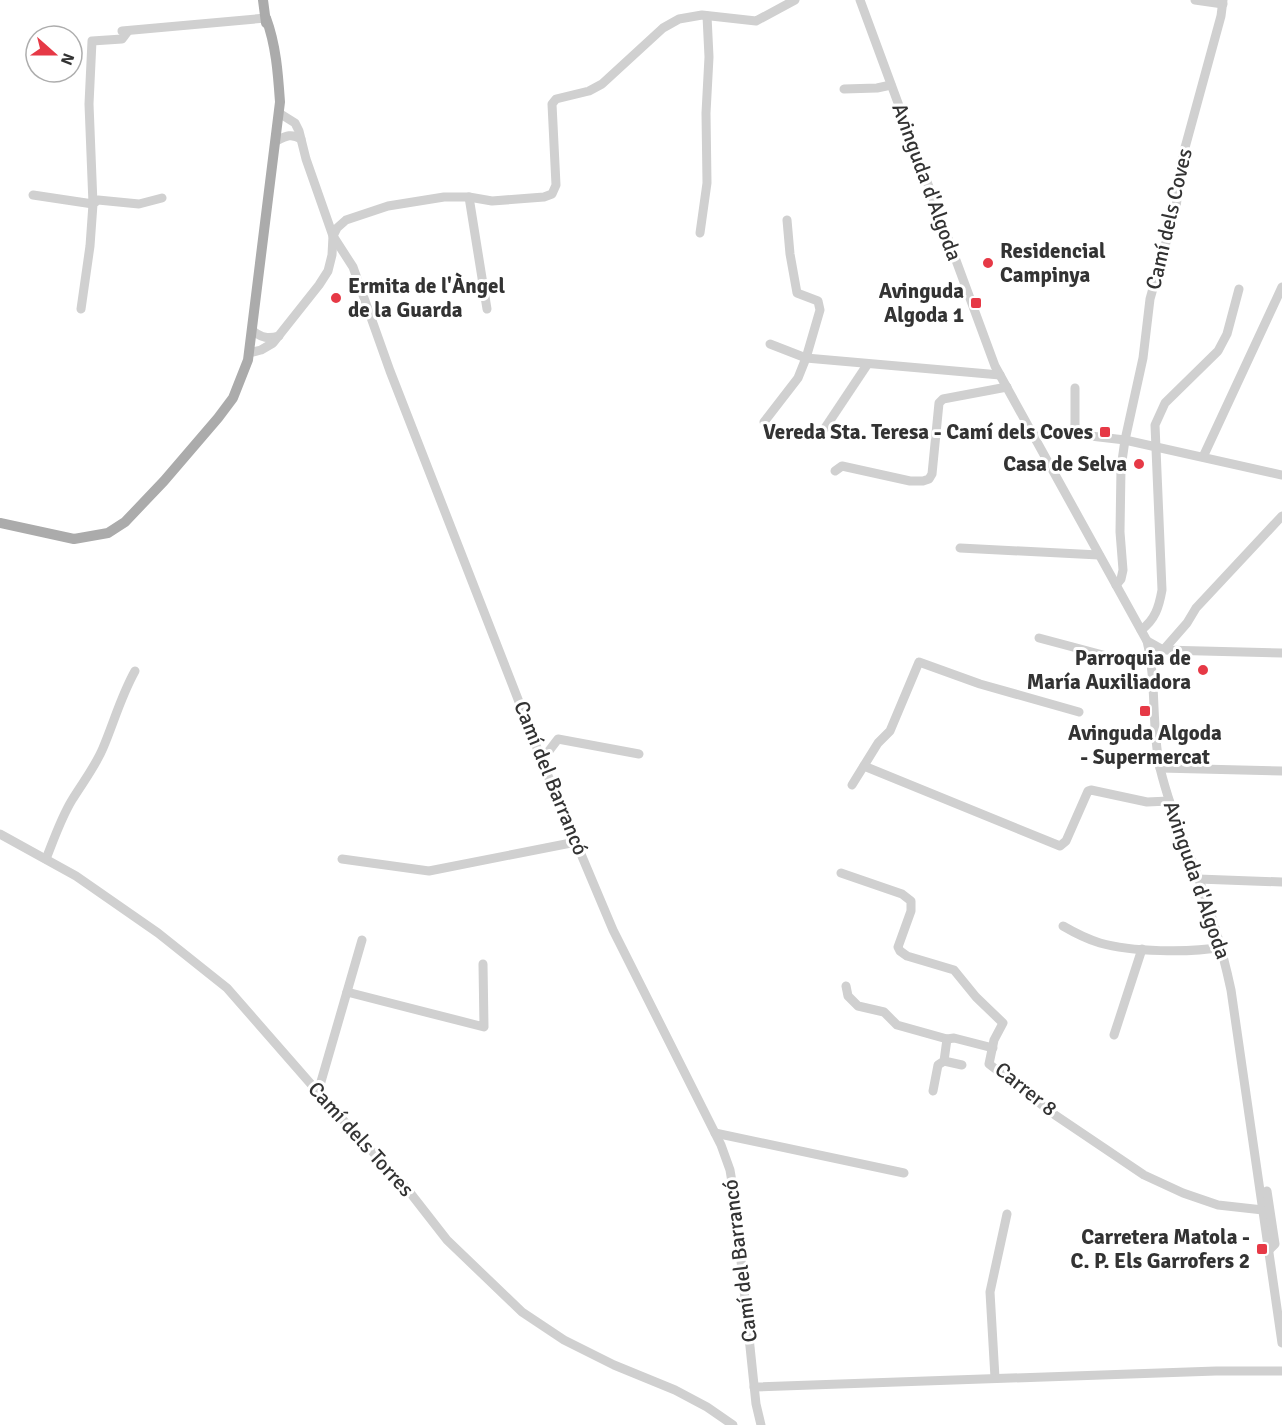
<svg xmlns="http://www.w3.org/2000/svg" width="1282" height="1425" viewBox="0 0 1282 1425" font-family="Signika,sans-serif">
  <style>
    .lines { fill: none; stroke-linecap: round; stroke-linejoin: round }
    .minor { stroke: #d0d0d0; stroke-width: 9 }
    .major { stroke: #ababab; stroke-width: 10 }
    .poi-dot { fill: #e63946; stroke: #fff; stroke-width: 2 }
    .labels { text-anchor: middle; stroke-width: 6; stroke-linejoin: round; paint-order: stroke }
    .street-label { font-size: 21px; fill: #333; stroke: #fff }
    .poi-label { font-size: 21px; font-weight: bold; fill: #333; stroke: #fff; text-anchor: end }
  </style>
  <rect width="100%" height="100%" fill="#fff"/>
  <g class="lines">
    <g class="minor">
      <path d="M860,0L995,366L1147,641C1157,683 1151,726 1160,768C1167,797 1177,824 1188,851C1206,896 1221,943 1231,990L1282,1343"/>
      <path d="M1195,0L1223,4"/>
      <path d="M122,31L266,18"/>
      <path d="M844,89L877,88L891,85"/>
      <path d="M279,113L295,123L299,131L306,159L333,236L353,267L390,371L546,771L613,930L721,1145L730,1170L734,1194L756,1404L761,1425"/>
      <path d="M276,141C286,136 291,133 301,139"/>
      <path d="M33,195L93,204L89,104L92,41L122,39L128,31"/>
      <path d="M469,197L487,309"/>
      <path d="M700,233L707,183L706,113L709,57L707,16"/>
      <path d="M81,309L90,246L93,204L98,200L139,204L162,198"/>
      <path d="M253,331C262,338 268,339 279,336"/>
      <path d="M770,344L806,358L1000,375"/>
      <path d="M249,353L261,350L273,343L319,285L328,271L332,255L333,236L337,228L346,220L388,206L444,197H469L492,201L544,197L552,194L556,185L552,104L556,99L589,91L602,84L663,28L679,19L702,15L756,21L795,0"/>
      <path d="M1075,388V433"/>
      <path d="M764,422L798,378L806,358L820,310L818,301L797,293L790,254L787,220"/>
      <path d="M825,428L867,365"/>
      <path d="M1034,437L1056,432L1125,440L1282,475"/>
      <path d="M1203,457L1282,287"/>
      <path d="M835,471L842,466L910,481H923L929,479L932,474L939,403L943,399L1007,387"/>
      <path d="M960,548L1099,555"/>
      <path d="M1116,585L1121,579L1123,570L1120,532L1121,468L1125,440L1143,358L1150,299L1176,207L1183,155L1221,16L1223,0"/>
      <path d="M1141,630C1155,620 1159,607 1162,590L1155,425L1165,403L1218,351L1227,334L1239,289"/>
      <path d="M1039,638L1118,659"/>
      <path d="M1147,641L1163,650L1282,653"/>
      <path d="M1152,663L1187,623L1196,608L1282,516"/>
      <path d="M542,760L558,739L639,754"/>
      <path d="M864,766L1060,846L1066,841L1088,791L1091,790L1147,802L1169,801"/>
      <path d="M1160,768L1282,771"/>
      <path d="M852,785L878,743L890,731L919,662L980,684L1079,712"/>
      <path d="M0,834L76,876L158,933L227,988L331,1107L408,1190L447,1240L522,1312L564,1340L614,1365L675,1390L707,1407L733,1425"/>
      <path d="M46,859C54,839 61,818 72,800C83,782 95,767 103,748C114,722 121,696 135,671"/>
      <path d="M342,859L429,871L576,842"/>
      <path d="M841,873L902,894L911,901V911L898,947L900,951L907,956L954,970L976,997L1003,1023L994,1040L989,1064L1055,1115L1144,1175L1183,1193L1218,1205L1263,1210"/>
      <path d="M1198,879L1282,882"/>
      <path d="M1063,926C1075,933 1087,939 1100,943C1131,952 1190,953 1221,947"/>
      <path d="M846,986L848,996L858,1006L884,1012L897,1025L947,1039L944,1061L938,1065L933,1091"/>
      <path d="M347,992L484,1027L483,964"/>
      <path d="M1114,1035L1142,949"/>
      <path d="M947,1039L954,1038L993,1048"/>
      <path d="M944,1061L962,1065"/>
      <path d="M318,1092L362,940"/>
      <path d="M715,1133L904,1173"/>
      <path d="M1267,1191L1275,1244L1269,1250"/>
      <path d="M995,1378L990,1292L1007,1214"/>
      <path d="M754,1387L1216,1371H1282"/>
    </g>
    <g class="major">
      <path d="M263,0L266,23"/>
      <path d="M0,523L74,539L108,533L125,522L164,481L218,418L233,398L248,360L280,102C278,73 276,45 266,18"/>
    </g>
  </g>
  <g class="poi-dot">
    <circle cx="988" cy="263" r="6"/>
    <circle cx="336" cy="298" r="6"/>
    <rect x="970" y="297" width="12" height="12" rx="3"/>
    <rect x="1099" y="426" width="12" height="12" rx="3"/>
    <circle cx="1139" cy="464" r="6"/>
    <circle cx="1203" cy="670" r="6"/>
    <rect x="1139" y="705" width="12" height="12" rx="3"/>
    <rect x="1256" y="1243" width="12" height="12" rx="3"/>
  </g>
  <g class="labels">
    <g class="street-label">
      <text transform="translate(927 182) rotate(70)" y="7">Avinguda d'Algoda</text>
      <text transform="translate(1169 219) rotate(-77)" y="7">Camí dels Coves</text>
      <text transform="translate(551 778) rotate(68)" y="7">Camí del Barrancó</text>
      <text transform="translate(1197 880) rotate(71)" y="7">Avinguda d'Algoda</text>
      <text transform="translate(1026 1089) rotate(39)" y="7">Carrer 8</text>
      <text transform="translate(361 1139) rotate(48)" y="7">Camí dels Torres</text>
      <text transform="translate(740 1261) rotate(-97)" y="7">Camí del Barrancó</text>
    </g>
    <g class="poi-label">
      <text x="1000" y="258" text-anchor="start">Residencial<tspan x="1000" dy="24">Campinya</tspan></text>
      <text x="348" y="293" text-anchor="start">Ermita de l'Àngel<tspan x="348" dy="24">de la Guarda</tspan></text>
      <text x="964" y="298">Avinguda<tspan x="964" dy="24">Algoda 1</tspan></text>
      <text x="1093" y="439">Vereda Sta. Teresa - Camí dels Coves</text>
      <text x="1127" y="471">Casa de Selva</text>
      <text x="1191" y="665">Parroquia de<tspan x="1191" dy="24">María Auxiliadora</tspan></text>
      <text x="1145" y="740" text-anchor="middle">Avinguda Algoda<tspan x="1145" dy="24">- Supermercat</tspan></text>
      <text x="1250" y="1244">Carretera Matola -<tspan x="1250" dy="24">C. P. Els Garrofers 2</tspan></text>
    </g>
  </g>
  <g transform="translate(54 54) rotate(111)"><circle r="28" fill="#ffffff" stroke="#adadad" stroke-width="1.5"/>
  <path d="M0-4.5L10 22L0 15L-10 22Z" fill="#e63946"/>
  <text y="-9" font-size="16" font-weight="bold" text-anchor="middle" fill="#333333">N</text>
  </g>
</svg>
